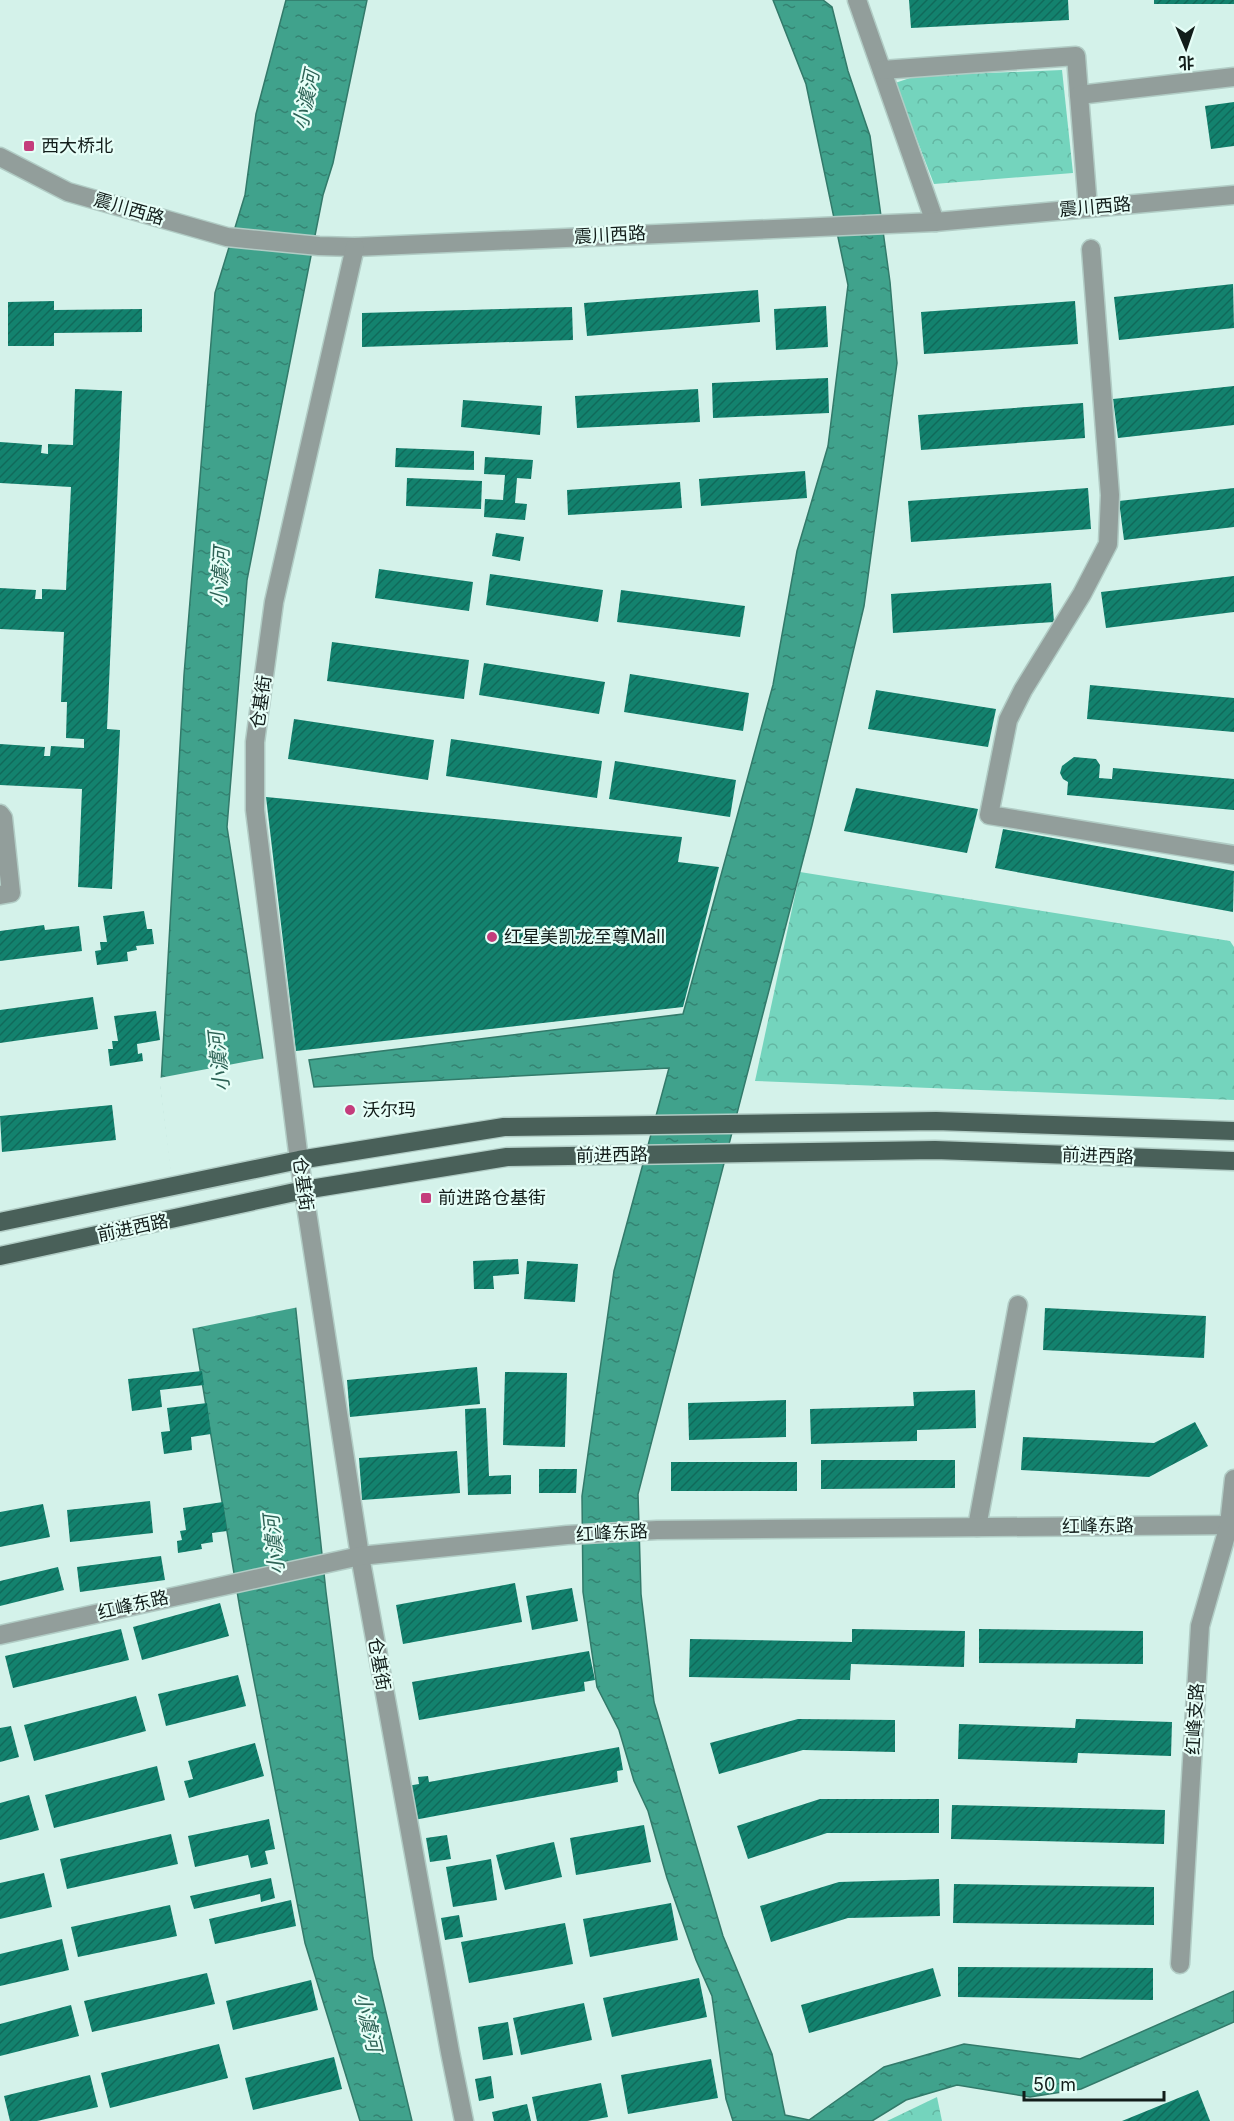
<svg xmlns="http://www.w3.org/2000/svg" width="1234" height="2121" viewBox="0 0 1234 2121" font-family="Inter,'Noto Sans SC',sans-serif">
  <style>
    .park { fill: url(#park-crowns) }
    .water { fill: url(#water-ripples); stroke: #327a6a; stroke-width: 1.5 }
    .pier { fill: #d4f2ea }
    .building { fill: url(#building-hatch) }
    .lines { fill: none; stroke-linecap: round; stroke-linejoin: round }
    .minor-casing { stroke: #b1ccc5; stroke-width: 21 }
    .major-casing { stroke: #b1ccc5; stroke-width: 21 }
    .minor { stroke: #929e9b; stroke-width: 18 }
    .major { stroke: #496059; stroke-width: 18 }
    .poi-dot { fill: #c43d7c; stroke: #e6fef7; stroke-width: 2 }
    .labels { text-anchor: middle; stroke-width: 4.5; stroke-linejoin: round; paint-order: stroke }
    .poi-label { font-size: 18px; fill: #121d1a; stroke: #e6fef7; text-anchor: start }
    .street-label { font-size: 18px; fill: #121d1a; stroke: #e6fef7 }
    .water-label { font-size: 20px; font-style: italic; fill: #2d6255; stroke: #e6fef7 }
  </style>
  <defs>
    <pattern id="park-crowns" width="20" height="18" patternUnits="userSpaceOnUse" patternTransform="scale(1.5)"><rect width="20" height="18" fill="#74d4bd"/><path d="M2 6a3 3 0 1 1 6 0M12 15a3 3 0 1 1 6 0" fill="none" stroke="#63b6a2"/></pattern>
    <pattern id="water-ripples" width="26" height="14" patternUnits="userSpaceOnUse" patternTransform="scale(1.5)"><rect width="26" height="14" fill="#40a28c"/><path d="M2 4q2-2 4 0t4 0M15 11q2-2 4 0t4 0" fill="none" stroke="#348372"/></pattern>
    <pattern id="building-hatch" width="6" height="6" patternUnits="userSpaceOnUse" patternTransform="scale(1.5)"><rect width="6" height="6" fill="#13826e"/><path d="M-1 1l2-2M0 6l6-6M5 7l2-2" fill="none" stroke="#106a5a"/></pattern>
  </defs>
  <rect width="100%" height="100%" fill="#d4f2ea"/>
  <g class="park">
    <path d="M1062,70L1073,173L934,184L895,83L916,76Z"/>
    <path d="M800,872L1230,941L1234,947V1100L755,1081Z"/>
    <path d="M937,2097L942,2121H887Z"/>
  </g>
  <g class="water">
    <path d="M286,0H367L333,163L323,195L247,580L227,827L264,1066L294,1292L326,1592L373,1958L412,2121H360L305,1943L240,1609L188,1298L161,1084L184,675L215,293L245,195L256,114Z"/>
    <path d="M773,0H823L832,7L848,71L870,136L890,282L897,363L864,606L812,825L638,1494L641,1594L654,1702L723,1936L772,2054L785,2115L809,2120L884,2067L964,2044L1080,2059L1234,1991V2022L1081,2089L1030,2097L957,2085L906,2100L872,2121H733L726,2099L712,1996L696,1960L667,1878L648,1811L634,1781L619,1730L597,1687L583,1592L582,1496L614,1271L669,1068L314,1087L309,1060L683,1014L773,685L797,551L828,446L848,285L806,84Z"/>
  </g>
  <path class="pier" d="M266,1058L299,1307L190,1329L159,1078Z"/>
  <g class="building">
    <path d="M909,0H1068L1069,20L911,28Z"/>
    <rect x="1154" y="0" width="80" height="4"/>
    <path d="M1234,102V146L1211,149L1205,106Z"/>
    <path d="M1233,284L1234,328L1119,340L1114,297Z"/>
    <path d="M758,290L760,322L587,336L584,303Z"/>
    <path d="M54,301V310L142,309V332L54,333V346H8V302Z"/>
    <path d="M1075,301L1078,344L924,354L921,312Z"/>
    <path d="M826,306L828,347L776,350L774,309Z"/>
    <path d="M572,307L573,340L362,347V313Z"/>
    <path d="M828,378L829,413L713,418L712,383Z"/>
    <path d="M1234,386V425L1118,438L1113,399Z"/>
    <path d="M75,389L122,391L107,729L120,730L112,889L78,887L82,789L0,785V744L45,747L44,756H50L51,746L84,748V739L66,738L67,702H61L64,632L0,629V588L36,590L35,599H42V589L66,590L71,487L0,483V442L42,445L41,453L48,454V444L73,445Z"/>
    <path d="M698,389L700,422L577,428L575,396Z"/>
    <path d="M463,400L542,406L540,435L461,427Z"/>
    <path d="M1083,403L1085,438L921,450L918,415Z"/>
    <path d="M396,448L474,451V470L395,467Z"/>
    <path d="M485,457L533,460L531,479L517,478L515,503L527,504L525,520L484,517L485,499L503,500L505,475L484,474Z"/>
    <path d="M805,471L807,498L701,506L699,479Z"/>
    <path d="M407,478L482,481L481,509L406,506Z"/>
    <path d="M680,482L682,508L568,515L567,490Z"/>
    <path d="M1088,488L1091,529L911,542L908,501Z"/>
    <path d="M1234,488V527L1124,540L1119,501Z"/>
    <path d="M496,533L524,537L520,561L492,556Z"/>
    <path d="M379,569L473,582L469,611L375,598Z"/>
    <path d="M490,574L603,590L598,622L486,605Z"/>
    <path d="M1234,576V612L1106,628L1101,592Z"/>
    <path d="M1051,583L1054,622L893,633L891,594Z"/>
    <path d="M621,590L745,606L740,637L617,622Z"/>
    <path d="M332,642L469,660L464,699L327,681Z"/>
    <path d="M484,663L605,682L599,714L479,695Z"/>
    <path d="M630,674L749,693L743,731L624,712Z"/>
    <path d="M1090,685L1234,698V732L1087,719Z"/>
    <path d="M876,690L996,709L988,747L868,729Z"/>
    <path d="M294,719L434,740L428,780L288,759Z"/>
    <path d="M451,739L602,761L597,798L446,776Z"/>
    <path d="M1074,757L1096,759L1100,765L1099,778L1112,779L1113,768L1234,779V810L1067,795L1068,782L1063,779L1060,773L1062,766Z"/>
    <path d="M615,761L736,780L730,817L609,799Z"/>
    <path d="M856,788L978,809L967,853L844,831Z"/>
    <path d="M266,797L682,837L678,862L719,867L683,1007L296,1051Z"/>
    <path d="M1003,829L1234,871L1233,912L995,868Z"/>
    <path d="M144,911L147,929H152L154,944L136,946L137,950L127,952L128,961L97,965L95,951L101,950L100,942H107L103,916Z"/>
    <path d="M44,925L45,930L79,926L82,951L0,961V931Z"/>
    <path d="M93,997L98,1029L0,1043V1010Z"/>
    <path d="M156,1011L160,1040L137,1044L138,1054L142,1053L143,1061L110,1066L108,1049H113L112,1041H118L114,1016Z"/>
    <path d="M112,1105L116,1140L2,1152L0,1116Z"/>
    <path d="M518,1259L519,1274L493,1276L494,1289H474L473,1261Z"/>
    <path d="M527,1261L578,1264L575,1302L524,1299Z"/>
    <path d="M1045,1308L1206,1316L1204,1358L1043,1350Z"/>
    <path d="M477,1367L480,1404L350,1417L347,1380Z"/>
    <path d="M202,1371L204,1385L160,1390L162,1407L132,1411L128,1379Z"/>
    <path d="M505,1372L567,1373L565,1447L503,1445Z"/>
    <path d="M975,1390L976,1428L917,1430V1441L811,1444L810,1409L914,1406L913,1392Z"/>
    <path d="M786,1400V1437L689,1440L688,1403Z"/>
    <path d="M207,1403L211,1434L191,1437L192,1450L164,1454L161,1432L170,1431L167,1408Z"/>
    <path d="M486,1408L489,1476L511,1475V1494L468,1495L465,1409Z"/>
    <path d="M1195,1422L1208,1446L1149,1477L1021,1470L1023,1437L1154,1443Z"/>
    <path d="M457,1451L460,1493L362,1500L359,1458Z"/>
    <path d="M821,1460H955V1488L821,1489Z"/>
    <rect x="671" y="1462" width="126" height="29"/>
    <path d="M539,1469H577L576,1493H539Z"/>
    <path d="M150,1501L153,1533L70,1542L67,1510Z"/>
    <path d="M223,1502L227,1531L212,1533L213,1542L201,1544L202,1549L178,1553L177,1541L182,1540L180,1531L186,1530L183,1508Z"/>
    <path d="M43,1504L50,1537L0,1547V1512Z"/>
    <path d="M161,1556L165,1580L80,1592L77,1567Z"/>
    <path d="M58,1567L64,1590L0,1606V1581Z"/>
    <path d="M515,1583L522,1622L403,1644L396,1605Z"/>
    <path d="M572,1588L578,1621L532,1630L526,1596Z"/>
    <path d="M220,1603L229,1636L142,1660L133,1627Z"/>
    <path d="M121,1629L129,1660L13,1688L5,1656Z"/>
    <path d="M852,1629L965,1631L964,1667L851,1664L850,1680L689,1677L690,1639L852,1642Z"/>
    <path d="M979,1629L1143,1631V1664L979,1663Z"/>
    <path d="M589,1651L595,1680L584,1682L585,1691L419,1720L412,1682Z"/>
    <path d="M238,1675L246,1706L166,1726L158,1694Z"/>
    <path d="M136,1696L146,1731L34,1761L24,1725Z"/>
    <path d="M798,1719L895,1720V1752L803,1750L719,1774L710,1743Z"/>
    <path d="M1076,1719L1172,1722L1171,1756L1078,1753L1077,1763L958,1759L959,1724L1075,1728Z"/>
    <path d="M11,1726L19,1757L0,1762V1728Z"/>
    <path d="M255,1743L264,1776L189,1798L184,1781L193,1779L188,1761Z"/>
    <path d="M619,1747L623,1770L617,1771L618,1782L414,1820L407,1786L419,1784L418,1777L428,1776L429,1782Z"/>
    <path d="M157,1766L165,1800L54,1828L45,1795Z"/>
    <path d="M29,1795L39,1830L0,1840V1803Z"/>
    <path d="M820,1799H939V1833H827L748,1859L737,1826Z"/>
    <path d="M952,1805L1165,1810L1164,1844L951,1839Z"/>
    <path d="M269,1819L275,1849L265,1851L268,1864L251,1868L248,1855L195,1867L188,1836Z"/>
    <path d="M644,1825L651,1862L576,1875L570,1838Z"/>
    <path d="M171,1834L178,1864L67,1889L60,1859Z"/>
    <path d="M447,1835L451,1859L430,1862L426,1838Z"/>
    <path d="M554,1842L562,1877L505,1890L496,1855Z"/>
    <path d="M491,1859L497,1900L453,1907L446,1867Z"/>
    <path d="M44,1873L52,1907L0,1919V1883Z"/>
    <path d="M271,1878L275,1898L261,1902L260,1894L194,1909L190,1896Z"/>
    <path d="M939,1879L940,1916L848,1918L771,1942L760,1906L839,1882Z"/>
    <path d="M954,1884L1154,1887V1925L953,1923Z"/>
    <path d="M291,1900L296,1926L215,1944L209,1919Z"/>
    <path d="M671,1903L678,1940L590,1957L583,1919Z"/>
    <path d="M170,1905L177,1936L78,1957L71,1927Z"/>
    <path d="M459,1915L463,1937L445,1940L441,1918Z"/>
    <path d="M565,1923L573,1964L469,1983L461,1942Z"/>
    <path d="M62,1939L69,1970L0,1986V1954Z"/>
    <path d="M958,1967L1153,1968V2000L958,1997Z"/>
    <path d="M933,1968L941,1996L809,2033L801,2005Z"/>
    <path d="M207,1973L215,2004L92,2032L84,2001Z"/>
    <path d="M699,1978L707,2017L612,2037L603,1998Z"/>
    <path d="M311,1980L318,2010L233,2030L226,2001Z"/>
    <path d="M584,2003L592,2040L521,2055L513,2018Z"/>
    <path d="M71,2005L79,2036L0,2056V2024Z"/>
    <path d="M508,2022L513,2055L483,2060L478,2027Z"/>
    <path d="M219,2044L228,2078L110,2108L101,2073Z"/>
    <path d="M334,2057L342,2089L253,2110L245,2078Z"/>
    <path d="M711,2059L718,2098L628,2114L621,2075Z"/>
    <path d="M90,2075L98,2107L37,2121H10L4,2096Z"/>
    <path d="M491,2076L494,2098L479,2101L475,2079Z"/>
    <path d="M601,2083L608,2117L587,2121H537L532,2097Z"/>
    <path d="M1198,2090L1210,2121H1122Z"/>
    <path d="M527,2104L531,2121H494L492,2112Z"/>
  </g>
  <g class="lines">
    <g class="minor-casing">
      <g id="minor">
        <path d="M857,0L935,222"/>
        <path d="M882,70L1076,56L1079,95"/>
        <path d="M0,157L68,192L227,237L319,246L355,247L935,222L1234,195"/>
        <path d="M1088,208L1079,95L1234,77"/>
        <path d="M355,247L274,602L255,742V810L299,1160L360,1556L450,2052L464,2121"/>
        <path d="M1091,249L1110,495L1108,544L1082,594L1023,690L1008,720L989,815L1234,855"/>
        <path d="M0,814L3,818L11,893L0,895"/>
        <path d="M977,1527L1018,1305"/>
        <path d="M0,1635L360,1556L567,1535L657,1530L1234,1525"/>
        <path d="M1180,1964L1200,1626L1229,1525L1234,1479"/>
      </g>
    </g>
    <g class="major-casing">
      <g id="major">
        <path d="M0,1222L299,1160L504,1127L936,1121L1234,1131"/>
        <path d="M0,1256L304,1190L507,1157L935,1150L1234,1161"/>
      </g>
    </g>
    <use href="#minor" class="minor"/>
    <use href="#major" class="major"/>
  </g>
  <g class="poi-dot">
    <rect x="23" y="140" width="12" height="12" rx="3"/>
    <circle cx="492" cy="937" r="6"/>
    <circle cx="350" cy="1110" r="6"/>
    <rect x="420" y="1192" width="12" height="12" rx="3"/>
  </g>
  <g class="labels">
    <g class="poi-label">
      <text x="41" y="152">西大桥北</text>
      <text x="504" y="943">红星美凯龙至尊Mall</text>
      <text x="362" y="1116">沃尔玛</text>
      <text x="438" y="1204">前进路仓基街</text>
    </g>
    <g class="street-label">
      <text transform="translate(1095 207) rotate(-5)" y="6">震川西路</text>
      <text transform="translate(129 209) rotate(16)" y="6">震川西路</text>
      <text transform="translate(610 235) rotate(-3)" y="6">震川西路</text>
      <text transform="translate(261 702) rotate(-82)" y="6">仓基街</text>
      <text transform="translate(612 1155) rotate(-1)" y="6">前进西路</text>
      <text transform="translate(1098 1156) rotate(2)" y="6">前进西路</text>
      <text transform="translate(303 1184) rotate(82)" y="6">仓基街</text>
      <text transform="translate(133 1228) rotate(-12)" y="6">前进西路</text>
      <text transform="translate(1098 1526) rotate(-1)" y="6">红峰东路</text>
      <text transform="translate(612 1533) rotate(-3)" y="6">红峰东路</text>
      <text transform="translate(133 1605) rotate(-13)" y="6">红峰东路</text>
      <text transform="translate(379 1664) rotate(80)" y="6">仓基街</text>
      <text transform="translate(1195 1719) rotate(-87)" y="6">红峰支路</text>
    </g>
    <g class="water-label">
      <text transform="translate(306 100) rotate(-78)" y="7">小澞河</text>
      <text transform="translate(220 577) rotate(-87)" y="7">小澞河</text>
      <text transform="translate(219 1062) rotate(-96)" y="7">小澞河</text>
      <text transform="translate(274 1545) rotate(-96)" y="7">小澞河</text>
      <text transform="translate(368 2022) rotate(77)" y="7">小澞河</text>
    </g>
  </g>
  <g transform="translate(1186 48) rotate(178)" stroke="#e6fef7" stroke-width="4.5" paint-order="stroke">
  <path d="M0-4.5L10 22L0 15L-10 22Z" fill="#121d1a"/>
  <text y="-9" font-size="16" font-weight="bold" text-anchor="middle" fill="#121d1a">北</text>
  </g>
  <path d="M1024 2091v9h140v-9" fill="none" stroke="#121d1a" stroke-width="3"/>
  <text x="1033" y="2091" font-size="18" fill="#121d1a" stroke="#e6fef7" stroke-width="4.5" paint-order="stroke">50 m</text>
</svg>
